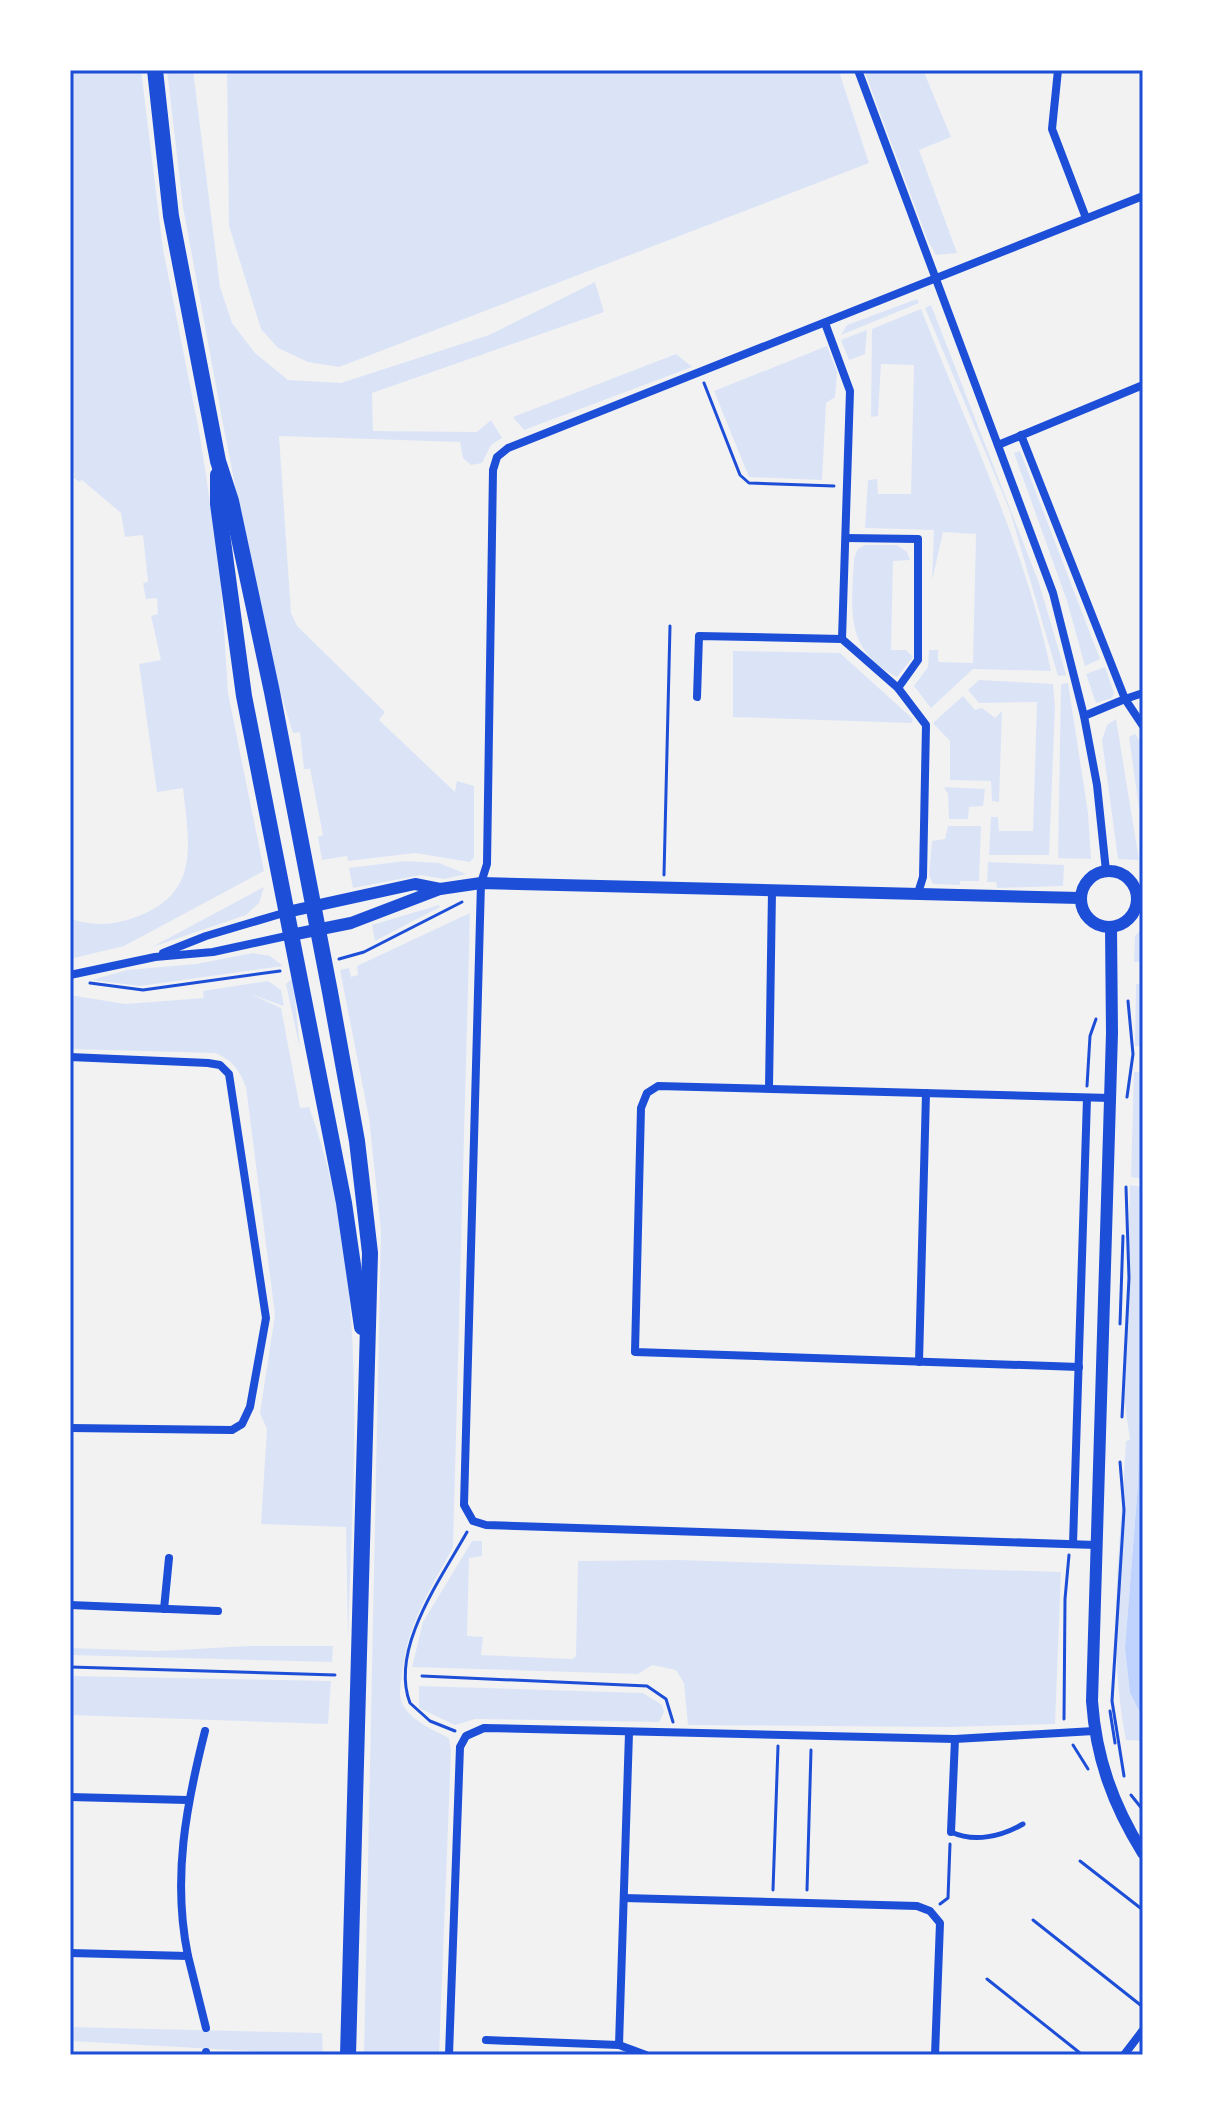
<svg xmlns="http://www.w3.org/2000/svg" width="1213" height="2125" viewBox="0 0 1213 2125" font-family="'Varela Round',sans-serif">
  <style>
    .green { fill: #dbe4f7 }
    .water { fill: #bfd3fe }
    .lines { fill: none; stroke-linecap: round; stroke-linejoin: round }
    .path { stroke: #1d4ed8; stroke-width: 3 }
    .service { stroke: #1d4ed8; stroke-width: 5 }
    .minor { stroke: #1d4ed8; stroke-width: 8 }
    .tertiary { stroke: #1d4ed8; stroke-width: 12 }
    .primary { stroke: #1d4ed8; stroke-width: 16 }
    .neatline { fill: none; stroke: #1d4ed8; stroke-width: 3 }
  </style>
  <rect width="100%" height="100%" fill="#f2f2f2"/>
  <g class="green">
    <path d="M70,70H141L163,249L200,436L220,568L228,693L264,871L124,946L70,959V918C91,927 115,925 136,917C201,893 189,845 183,788L157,792L139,664L161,660L151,616L158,614L157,598L146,599L143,583L148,582L143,535L125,537L121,513L82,480L79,482L73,477L75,474L70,469Z"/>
    <path d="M167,70H193L220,287L232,323L255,353L288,380L341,383L489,335L595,282L604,312L372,393L373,431L477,432L491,420L502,438L491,445L482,463L471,465L463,458L460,442L279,436L291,613L297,626L385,712L379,720L455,792L457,781L474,786V857L470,862L415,853L348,861L347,856L322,860L318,837L323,835L310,769H304L300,732L293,733L268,651L223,424L183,207Z"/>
    <path d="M227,70H844L840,75L869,163L339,367L308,362L278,348L261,329L229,226Z"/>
    <path d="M864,70H923L951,137L919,150L957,253L936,255L928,241Z"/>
    <path d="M917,299L919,303L841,335L847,325Z"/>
    <path d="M931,305L1039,583L1066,675L1058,676L1010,511L925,308Z"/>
    <path d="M921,309C967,427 1025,547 1051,671L973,669L931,708L914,686L928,667L929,650H938V662L973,663L976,534L943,532L932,581L934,530L865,528L868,480L877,479L878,494H911L914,365L881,364L878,416L871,417L872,329Z"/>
    <path d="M867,330L865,354L849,360L841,340Z"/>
    <path d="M827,346L837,372L835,397L826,403L822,480L749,477L714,391Z"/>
    <path d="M676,354L692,367L524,430L513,417Z"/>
    <path d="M1020,451L1100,659L1085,666L1067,601L1014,453Z"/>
    <path d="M865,545H897L907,552L910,560L893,561L891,650H906L913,657L897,677C843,649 852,609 854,558L858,549Z"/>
    <path d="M733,651L840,653L913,719L912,723L733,717Z"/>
    <path d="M1105,667L1114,693L1112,698L1096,703L1086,674Z"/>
    <path d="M979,680L1053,684L1055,707L1049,855H989L991,817H998L999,831H1033L1037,702L979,703L968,690Z"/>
    <path d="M1068,683L1088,813L1091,859L1058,858L1061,684Z"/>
    <path d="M963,696L975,710L982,708L995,718L1002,711L999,802L992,801L991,781L950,780V741L933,723Z"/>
    <path d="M1116,719L1139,860L1118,859L1102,740L1107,725Z"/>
    <path d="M1135,734L1143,745V807L1139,808L1129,737Z"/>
    <path d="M944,787L985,789L983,806L969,807L968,819H949L948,794Z"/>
    <path d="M948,826H981L979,881H960V885L933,884L929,875L932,841L945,839Z"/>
    <path d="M405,861L439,863L466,874L444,879L421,875L353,888L349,868Z"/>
    <path d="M988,862L1064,865L1063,886L997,888L996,882H987Z"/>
    <path d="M264,887L259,903L246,915L152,947Z"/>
    <path d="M439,905L440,907L375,941L372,925Z"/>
    <path d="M470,913L453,1547C429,1592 408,1622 402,1674C401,1683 398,1697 403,1705C412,1721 433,1730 449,1738L451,1751L439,2055H364L381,1231L369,1118L340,970L349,968L351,977L358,975L357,966Z"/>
    <path d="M1143,928V962H1134L1135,936Z"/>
    <path d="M253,953L270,956L283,966L140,986L92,980L127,970L196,964Z"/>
    <path d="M293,977L300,1049L286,984Z"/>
    <path d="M268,981L281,990L284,1006L250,994L281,1008L300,1108L309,1107C371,1277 353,1463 348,1640L346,1527L261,1524L267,1429L260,1413L275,1315L246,1087C239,1069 232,1060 215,1053L70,1049V995L125,1004L204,998L203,991Z"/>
    <path d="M1136,984H1143V1046H1135Z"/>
    <path d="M1134,1072H1143V1179L1131,1177Z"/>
    <path d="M1130,1185L1143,1187V1210L1138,1484L1125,1648L1130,1693L1143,1718V1741L1126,1740C1106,1640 1121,1542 1126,1441L1130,1440L1124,1398Z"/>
    <path d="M472,1541H482V1556L469,1558L467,1636L483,1637L481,1655L572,1659L576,1656L578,1561L677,1560L1061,1572L1055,1724L949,1727L688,1725L684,1683L676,1670L652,1665L638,1674L412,1667L423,1622Z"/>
    <path d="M248,1646H333L332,1662L70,1655V1648L159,1651Z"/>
    <path d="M70,1676L331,1681L328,1724L70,1715Z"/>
    <path d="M419,1686L643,1693L662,1705L664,1712L659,1722L475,1719L455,1725L419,1708Z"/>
    <path d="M70,2027L322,2033L323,2055L70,2041Z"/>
  </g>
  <path class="water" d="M1143,1210V1718L1130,1693L1125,1648L1138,1484Z"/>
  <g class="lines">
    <g class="path">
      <path d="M704,383L740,475L749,483L834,486"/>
      <path d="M664,875L670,626"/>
      <path d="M339,959L364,952L462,902"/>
      <path d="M90,983L143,990L280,971"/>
      <path d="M1087,1086L1090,1036L1096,1019"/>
      <path d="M1127,1097L1133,1054L1128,1001"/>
      <path d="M1120,1324L1123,1236"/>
      <path d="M1122,1417L1129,1278L1126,1187"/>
      <path d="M1120,1462L1124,1510L1112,1701L1124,1776"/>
      <path d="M70,1667L335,1675"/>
      <path d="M422,1676L647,1686L666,1699L673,1722"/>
      <path d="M1110,1711L1115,1743"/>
      <path d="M1064,1719L1065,1599L1069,1555"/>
      <path d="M455,1731L430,1721L410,1703C389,1649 442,1577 467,1532"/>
      <path d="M1073,1745L1088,1769"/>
      <path d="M1131,1795L1143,1810"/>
      <path d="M1080,1861L1143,1910"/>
      <path d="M773,1890L778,1746"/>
      <path d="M807,1890L811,1750"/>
      <path d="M940,1904L948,1898L950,1844"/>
      <path d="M1033,1920L1143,2007"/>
      <path d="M987,1979L1080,2053"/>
    </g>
    <path class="service" d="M951,1832C975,1843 1002,1836 1023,1824"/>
    <g class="minor">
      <path d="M858,70L1053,593L1084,716L1097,785L1106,871"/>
      <path d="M1058,70L1052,129L1086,218"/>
      <path d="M825,323L850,391L842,639"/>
      <path d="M1021,435L1125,699L1084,716"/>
      <path d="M998,445L1143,385"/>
      <path d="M846,538L918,539V660L898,688"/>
      <path d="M842,639L898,688L926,725L923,877L918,893"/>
      <path d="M1143,693L1125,699L1143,726"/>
      <path d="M697,697L699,636L842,639"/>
      <path d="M163,953L206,936L287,912"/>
      <path d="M70,975L155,957L213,952L291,935"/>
      <path d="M70,1057L208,1063L220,1065L229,1074L266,1318L250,1407L242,1424L232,1430L70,1428"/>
      <path d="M769,1088L772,891"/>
      <path d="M919,1362L926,1093"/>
      <path d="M1079,1367L635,1352L641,1108L647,1093L658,1086L1110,1098"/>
      <path d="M1073,1544L1087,1098"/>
      <path d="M1096,1545L486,1525L473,1521L464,1505L481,883L487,864L493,470L497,457L508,448L1143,196"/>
      <path d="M70,1605L218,1611"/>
      <path d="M164,1609L169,1558"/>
      <path d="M70,1797L187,1800"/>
      <path d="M951,1832L955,1739"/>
      <path d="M624,1898L917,1906L930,1911L940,1923L935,2055"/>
      <path d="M70,1953L188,1956L206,2028"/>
      <path d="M188,1956C172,1879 186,1806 205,1731"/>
      <path d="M486,2040L619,2045L646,2055"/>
      <path d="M619,2045L629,1733"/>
      <path d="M206,2055V2052"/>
      <path d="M449,2055L460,1747L466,1736L484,1728L955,1739L1094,1731"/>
      <path d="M1124,2055L1143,2030"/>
    </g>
    <g class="tertiary">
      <circle cx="1109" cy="899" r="28"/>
      <path d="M287,912L415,884L440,889"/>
      <path d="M1111,927L1112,1033L1092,1701C1096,1758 1113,1805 1143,1853"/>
      <path d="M291,935L351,923L440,889L481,883L1080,898"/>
    </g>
    <g class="primary">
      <path d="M155,70L171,216L218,461L231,501L272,692L330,992L357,1141L370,1253L348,2055"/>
      <path d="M218,475V504L244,696L344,1203L362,1327"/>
    </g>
  </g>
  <rect width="1213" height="2125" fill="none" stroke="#ffffff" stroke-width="144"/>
  <rect x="72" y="72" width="1069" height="1981" class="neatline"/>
</svg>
